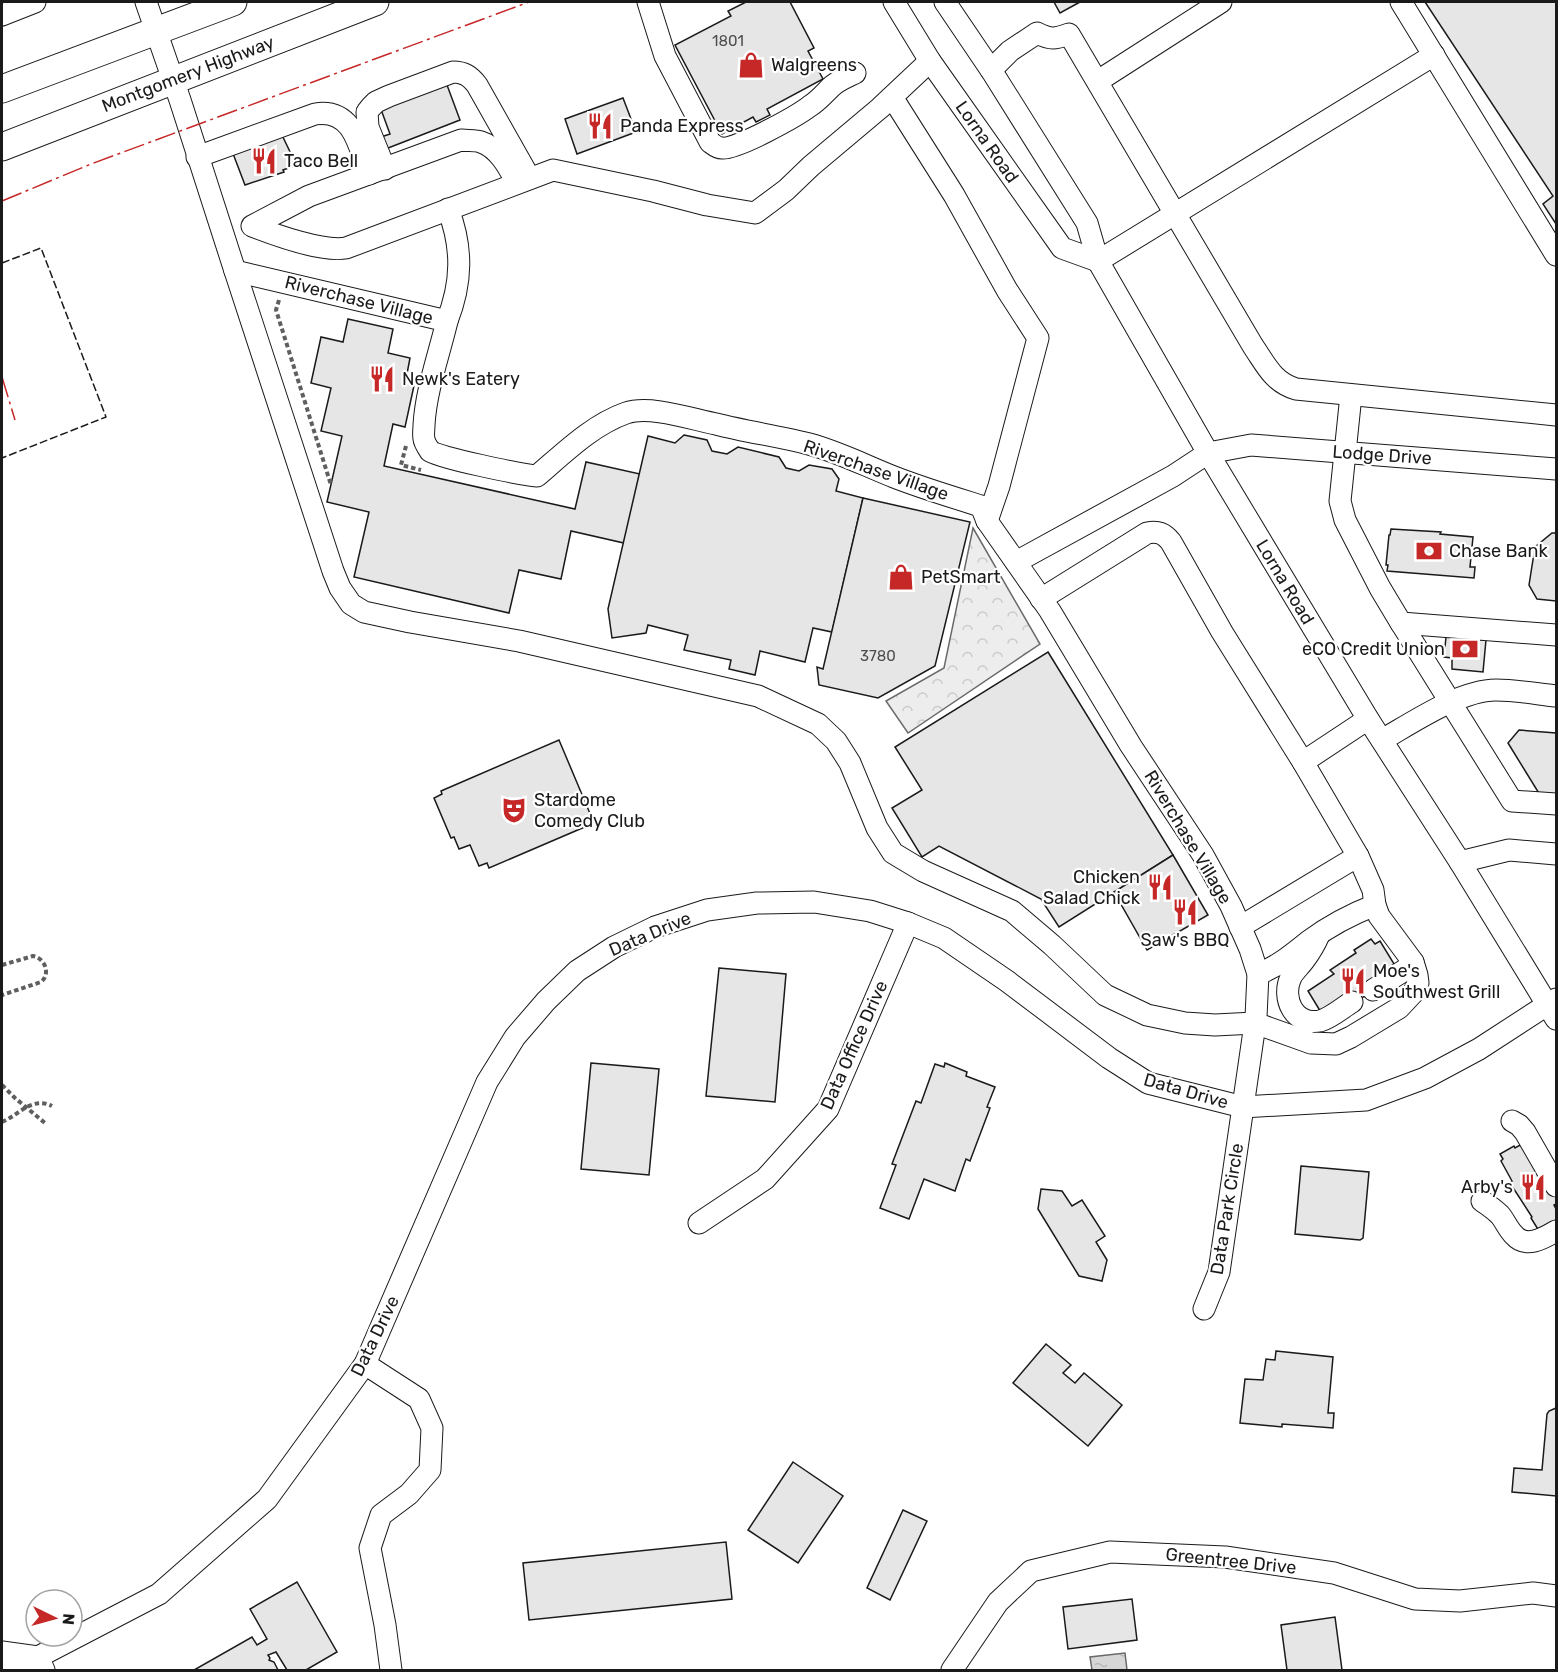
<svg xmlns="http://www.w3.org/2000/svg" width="1558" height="1672" viewBox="0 0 1558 1672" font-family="Rubik,sans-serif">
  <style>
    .park { fill: url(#park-crowns); stroke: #6a6a6a; stroke-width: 1.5 }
    .water { fill: url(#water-ripples); stroke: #6a6a6a; stroke-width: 1.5 }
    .building { fill: #e6e6e6; stroke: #1a1a1a; stroke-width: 1.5 }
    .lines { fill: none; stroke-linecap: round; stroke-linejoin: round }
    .minor-casing { stroke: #1a1a1a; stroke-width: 23 }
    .major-casing { stroke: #1a1a1a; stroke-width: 29 }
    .path { stroke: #5f5f5f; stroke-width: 4; stroke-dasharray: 4.5 3; stroke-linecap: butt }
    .minor { stroke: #fff; stroke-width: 21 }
    .major { stroke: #fff; stroke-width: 27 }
    .fence { stroke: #1a1a1a; stroke-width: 1.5; stroke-dasharray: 8 3; stroke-linecap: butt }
    .power { stroke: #c62828; stroke-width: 1.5; stroke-dasharray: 21 4.5 3 4.5; stroke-linecap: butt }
    .labels { text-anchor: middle; stroke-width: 4.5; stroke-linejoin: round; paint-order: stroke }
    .number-label { font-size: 15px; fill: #4d4d4d }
    .poi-label { font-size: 18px; fill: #1a1a1a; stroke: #fff; text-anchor: start }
    .street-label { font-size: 18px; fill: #1a1a1a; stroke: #fff }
  </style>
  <defs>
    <pattern id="park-crowns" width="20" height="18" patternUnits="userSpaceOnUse" patternTransform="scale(1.5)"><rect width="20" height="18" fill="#ededed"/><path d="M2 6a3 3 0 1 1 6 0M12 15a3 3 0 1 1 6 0" fill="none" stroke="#cbcbcb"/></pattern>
    <pattern id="water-ripples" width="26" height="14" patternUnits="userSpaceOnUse" patternTransform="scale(1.5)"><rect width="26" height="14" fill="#d7d7d7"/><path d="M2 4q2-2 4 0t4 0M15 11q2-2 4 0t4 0" fill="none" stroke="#b8b8b8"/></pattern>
  </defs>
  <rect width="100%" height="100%" fill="#fff"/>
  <path class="park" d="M973,528L1040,644L908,733L886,701L944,668Z"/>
  <path class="water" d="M1125,1653L1127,1670H1092L1090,1657Z"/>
  <g class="building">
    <path d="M746,2H790L814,48L808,51L823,79L767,109L770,115L756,122L753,117L722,134L675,45L731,16L728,11Z"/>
    <path d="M1054,2H1080L1060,13Z"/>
    <path d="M1425,2H1556V224L1543,204L1553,196Z"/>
    <path d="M447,85L460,120L383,150L378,138L390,134L379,104Z"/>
    <path d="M623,98L636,132L577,154L565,119Z"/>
    <path d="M281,133L292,156L290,157L294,166L283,170L284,172L245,185L232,151Z"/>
    <path d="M348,319L393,329L388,353L410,358L406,379L415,381L405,427L393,424L384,466L575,509L586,462L640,474L624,543L571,531L561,579L519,570L509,613L354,577L369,512L327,502L342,436L321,431L331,388L311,383L321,337L343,342Z"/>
    <path d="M684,435L707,440L712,451L727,454L738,447L779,457L786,468L799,471L809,465L832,469L839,479L836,491L863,498L832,632L813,628L805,662L760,651L755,675L729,669L731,660L684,650L688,635L648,625L646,633L612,638L608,609L648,436L675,443Z"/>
    <path d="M863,498L970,522L935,666L878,698L819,685L817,667L823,669Z"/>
    <path d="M1391,529L1441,532L1440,534L1473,537L1470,567H1475L1474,578L1387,571L1388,565H1386L1389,535H1390Z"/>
    <path d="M1552,533H1556V601L1537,599L1529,585L1535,547Z"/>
    <path d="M1446,637L1486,640L1483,672L1452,669V658L1444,657Z"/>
    <path d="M1048,652L1173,855L1059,927L1041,899L939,846L922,857L892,808L922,790L895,747Z"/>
    <path d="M1519,730L1556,733V796L1540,795L1508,743Z"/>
    <path d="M559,740L594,823L489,868L487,863L479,866L470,845L459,849L454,837L451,838L434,798L442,794L441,791Z"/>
    <path d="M1173,855L1208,915L1147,950L1114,892Z"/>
    <path d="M1371,939L1375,944L1380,941L1399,972L1353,1004L1322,1014L1308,991L1334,974L1330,970L1356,953L1354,950Z"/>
    <path d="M719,968L786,974L775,1102L706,1096Z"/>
    <path d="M591,1063L659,1069L649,1175L581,1169Z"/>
    <path d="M945,1063L967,1072L966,1076L995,1087L987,1107L990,1108L970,1161L966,1159L955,1191L924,1179L909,1219L880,1208L896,1165L892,1164L916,1101L921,1103L935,1064L944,1067Z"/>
    <path d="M1522,1144L1556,1194V1204L1554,1205L1556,1209V1220L1539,1231L1531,1218L1532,1217L1510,1183L1512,1181L1501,1161L1503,1159L1500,1154L1514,1146L1515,1148Z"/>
    <path d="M1301,1166L1369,1172L1363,1238L1360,1240L1295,1234Z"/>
    <path d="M1041,1189L1062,1191L1072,1206L1082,1200L1105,1236L1096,1242L1107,1260L1102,1281L1079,1276L1038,1209Z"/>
    <path d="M1046,1344L1071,1365L1063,1373L1075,1383L1084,1373L1122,1405L1088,1446L1013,1383Z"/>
    <path d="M1276,1351L1333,1357L1328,1413H1334L1333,1428L1282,1424V1427L1240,1423L1245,1379L1263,1380L1266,1359L1275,1360Z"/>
    <path d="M1556,1408V1496L1512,1492L1514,1468L1542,1470L1547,1414L1549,1411Z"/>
    <path d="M793,1462L843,1496L798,1563L748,1530Z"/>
    <path d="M903,1510L927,1521L890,1600L867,1588Z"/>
    <path d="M726,1542L732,1599L529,1620L523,1563Z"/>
    <path d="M297,1582L337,1652L306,1670H287L276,1652L268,1655L270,1658L269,1660L274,1662L278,1670H194L252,1637L257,1645L267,1639L250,1609Z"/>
    <path d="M1132,1599L1137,1640L1068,1649L1063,1607Z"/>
    <path d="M1335,1617L1342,1670H1287L1281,1625Z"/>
  </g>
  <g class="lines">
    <g class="minor-casing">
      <g id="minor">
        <path d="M146,2L180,100L235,271L447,321C439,355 426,390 424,425C424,429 423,435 424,439C424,442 428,448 430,451C436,457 523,475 537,476C564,453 592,425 626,413C650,405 691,419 716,424C747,432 778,436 809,444C839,452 866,466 894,477C922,488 952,497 981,506L987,521L1050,611L1131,746L1203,855L1231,906L1250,949L1258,974L1256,1017L1219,1272L1204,1309"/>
        <path d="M648,2L665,56L710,142C714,145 717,148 722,148C736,150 797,116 810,106C818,101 824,94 831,87C837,81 847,77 855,73"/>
        <path d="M894,2L930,61L1062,248L1098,261"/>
        <path d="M945,2L991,70L1087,223L1098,261L1208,453L1368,719L1460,862L1556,1019"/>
        <path d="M1401,2L1556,255"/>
        <path d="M2,15L35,2"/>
        <path d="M991,70L1010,51L1037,33C1051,40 1055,39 1069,34L1253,346C1266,365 1273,382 1296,389L1556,415"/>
        <path d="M1098,81L1221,2"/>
        <path d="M892,97L954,195L1007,290L1038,338L999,486L987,521"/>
        <path d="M197,157L315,114C353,108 359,146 369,174"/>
        <path d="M385,169L368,127L367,112L371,107L376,102L389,96L453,72C464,72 470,76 477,85L525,170"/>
        <path d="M517,183C509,168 499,148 481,142C475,140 468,141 461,140L309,196L252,226C275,235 323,252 346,248L553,170L653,191L707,205L755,213L786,190L811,166L880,108L930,61"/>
        <path d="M1098,261L1434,55"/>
        <path d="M235,271L333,571L340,588L351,604L364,612L410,622L519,641L758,696L818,724L836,741L850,763L877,828L893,853L923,871L1012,911L1052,945L1105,995L1147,1015L1185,1023L1215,1025L1255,1023L1311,1043L1336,1044L1351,1037L1399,1008L1414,992L1418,983L1417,975L1413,962L1379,916L1375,905L1373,890L1358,856"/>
        <path d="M447,321C462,283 463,248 448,209"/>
        <path d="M1351,395L1340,501L1345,520L1380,588L1401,623L1556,635"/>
        <path d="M1016,562L1173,476L1208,453L1251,445L1556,469"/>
        <path d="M1041,599L1147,533C1158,531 1164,533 1171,542L1222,632L1303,762L1358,856L1240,927"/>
        <path d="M1401,623L1512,801L1556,804"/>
        <path d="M1382,740C1412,723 1460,690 1496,690C1516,690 1537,694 1556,696"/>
        <path d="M1303,762L1368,719"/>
        <path d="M1460,862L1509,850L1556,854"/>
        <path d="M1319,935C1315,944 1311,951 1305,959C1301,965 1294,971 1291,977C1281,998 1294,1026 1320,1021C1331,1018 1342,1008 1352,1002"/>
        <path d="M1258,974C1277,967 1293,954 1309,941C1329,926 1352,914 1375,905"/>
        <path d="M1373,990L1408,968L1413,962"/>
        <path d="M1512,1121L1519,1125L1525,1132L1556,1186"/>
        <path d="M1482,1201C1488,1205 1495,1210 1500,1215C1505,1221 1508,1229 1514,1235C1526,1249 1544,1238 1556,1231"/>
        <path d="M699,1223L765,1179L828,1109L908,923"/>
        <path d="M365,1364L419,1399L432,1428L430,1470L409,1494L381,1515L370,1548L385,1625L391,1670"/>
        <path d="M2,1652L38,1657L44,1670"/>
        <path d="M3,1670L38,1657L159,1594L267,1499L365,1364L487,1082L515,1037L546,1001L577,971L614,947L655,927L707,910L757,903L814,902L870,911L908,923L944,938L1007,981L1109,1058L1148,1083L1243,1107L1366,1100L1425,1078L1479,1049L1556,999"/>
        <path d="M952,1670L998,1602L1031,1571L1110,1552L1225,1557L1334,1573L1415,1599L1460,1601L1533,1593L1556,1596"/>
      </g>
    </g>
    <g class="major-casing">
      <g id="major">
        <path d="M2,89L233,2"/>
        <path d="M2,147L375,2"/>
      </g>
    </g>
    <g class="path">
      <path d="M279,300L276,310L331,485"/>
      <path d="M406,446L401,465L421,470"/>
      <path d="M2,965L33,956C45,958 51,974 41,982L2,995"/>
      <path d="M2,1085L15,1098L45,1123"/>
      <path d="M2,1122C19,1115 32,1096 52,1106"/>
    </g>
    <use href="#minor" class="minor"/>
    <use href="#major" class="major"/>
    <path class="fence" d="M2,263L41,248L106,417L2,458"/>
    <g class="power">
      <path d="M2,201L91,164L529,2"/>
      <path d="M2,377L15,420"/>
    </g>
  </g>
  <defs>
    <g id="shop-bare" transform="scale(2.07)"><path d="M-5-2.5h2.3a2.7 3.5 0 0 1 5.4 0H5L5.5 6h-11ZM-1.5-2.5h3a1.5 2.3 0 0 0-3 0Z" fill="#c62828" stroke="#fff" stroke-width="2.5" paint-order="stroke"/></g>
    <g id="restaurant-bare" transform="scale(2.07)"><path d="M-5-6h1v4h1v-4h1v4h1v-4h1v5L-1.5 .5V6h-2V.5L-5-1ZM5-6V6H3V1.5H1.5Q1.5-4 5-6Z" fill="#c62828" stroke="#fff" stroke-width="2.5" paint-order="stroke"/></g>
    <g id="bank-bare" transform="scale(2.07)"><path d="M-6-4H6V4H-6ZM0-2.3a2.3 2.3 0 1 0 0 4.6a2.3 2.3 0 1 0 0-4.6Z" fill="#c62828" stroke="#fff" stroke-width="2.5" paint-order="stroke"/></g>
    <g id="theatre-bare" transform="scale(2.07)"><path d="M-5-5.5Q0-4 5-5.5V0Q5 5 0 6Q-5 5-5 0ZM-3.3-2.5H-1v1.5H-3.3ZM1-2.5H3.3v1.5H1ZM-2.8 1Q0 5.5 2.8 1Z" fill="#c62828" stroke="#fff" stroke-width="2.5" paint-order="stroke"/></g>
  </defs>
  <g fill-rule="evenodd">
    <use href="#shop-bare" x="751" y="65"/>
    <use href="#restaurant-bare" x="600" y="126"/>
    <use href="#restaurant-bare" x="264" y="161"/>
    <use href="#restaurant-bare" x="382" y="379"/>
    <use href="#bank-bare" x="1429" y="551"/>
    <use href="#shop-bare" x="901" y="577"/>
    <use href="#bank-bare" x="1465" y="649"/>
    <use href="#theatre-bare" x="514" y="810"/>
    <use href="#restaurant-bare" x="1160" y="887"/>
    <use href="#restaurant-bare" x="1185" y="912"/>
    <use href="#restaurant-bare" x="1353" y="981"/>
    <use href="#restaurant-bare" x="1533" y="1187"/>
  </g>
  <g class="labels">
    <g class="number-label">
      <text x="728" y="46">1801</text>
      <text x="878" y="661">3780</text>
    </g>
    <g class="poi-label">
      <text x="771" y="71">Walgreens</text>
      <text x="620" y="132">Panda Express</text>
      <text x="284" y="167">Taco Bell</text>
      <text x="402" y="385">Newk's Eatery</text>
      <text x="1449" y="557">Chase Bank</text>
      <text x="921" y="583">PetSmart</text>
      <text x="1445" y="655" text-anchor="end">eCO Credit Union</text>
      <text x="534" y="806">Stardome<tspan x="534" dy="21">Comedy Club</tspan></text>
      <text x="1140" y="883" text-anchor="end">Chicken<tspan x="1140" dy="21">Salad Chick</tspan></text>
      <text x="1185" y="946" text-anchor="middle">Saw's BBQ</text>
      <text x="1373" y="977">Moe's<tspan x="1373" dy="21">Southwest Grill</tspan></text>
      <text x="1513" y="1193" text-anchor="end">Arby's</text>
    </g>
    <g class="street-label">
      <text transform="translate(188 74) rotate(-21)" y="6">Montgomery Highway</text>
      <text transform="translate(987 142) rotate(55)" y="6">Lorna Road</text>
      <text transform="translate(359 300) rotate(14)" y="6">Riverchase Village</text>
      <text transform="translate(1382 455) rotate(4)" y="6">Lodge Drive</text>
      <text transform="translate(876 470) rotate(19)" y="6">Riverchase Village</text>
      <text transform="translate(1285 582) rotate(59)" y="6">Lorna Road</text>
      <text transform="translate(1188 837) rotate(59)" y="6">Riverchase Village</text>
      <text transform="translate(650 934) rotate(-23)" y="6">Data Drive</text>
      <text transform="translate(854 1045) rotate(-66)" y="6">Data Office Drive</text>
      <text transform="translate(1186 1091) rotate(16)" y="6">Data Drive</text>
      <text transform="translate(1227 1209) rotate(-81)" y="6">Data Park Circle</text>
      <text transform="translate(375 1336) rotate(-64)" y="6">Data Drive</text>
      <text transform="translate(1231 1561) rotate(6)" y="6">Greentree Drive</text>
    </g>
  </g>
  <rect width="1558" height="1672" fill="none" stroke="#1a1a1a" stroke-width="6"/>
  <g transform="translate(54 1618) rotate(95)"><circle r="28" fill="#ffffff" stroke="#a3a3a3" stroke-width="1.5"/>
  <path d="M0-4.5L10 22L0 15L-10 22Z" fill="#c62828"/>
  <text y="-9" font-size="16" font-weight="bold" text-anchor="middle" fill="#1a1a1a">N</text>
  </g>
</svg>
